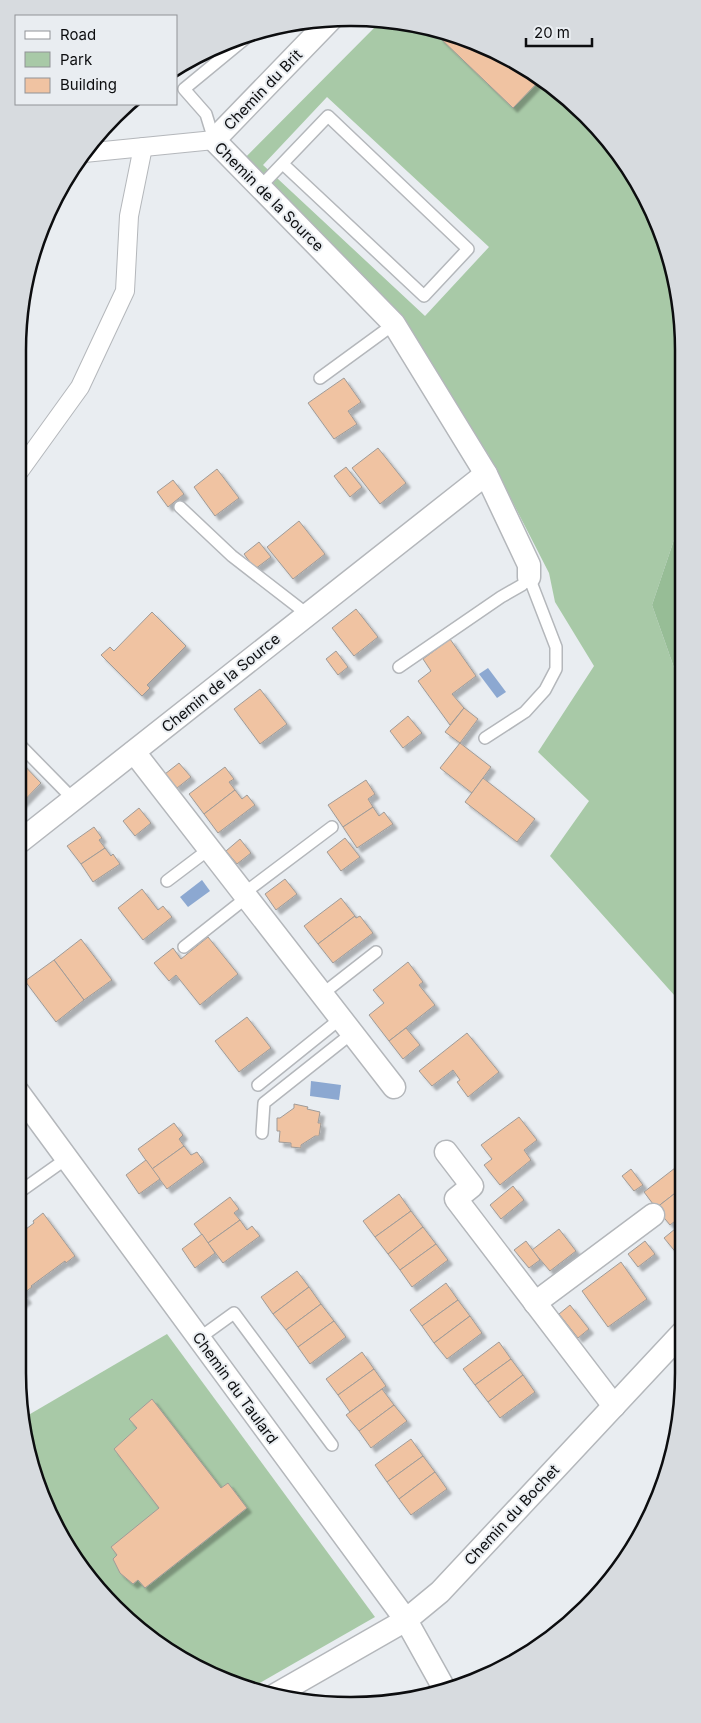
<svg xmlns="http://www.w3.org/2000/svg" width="701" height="1723" viewBox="0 0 701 1723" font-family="Inter,sans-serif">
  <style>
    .green { fill: #a8c9a7; fill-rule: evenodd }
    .forest { fill: #97bd96 }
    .water { fill: #8ca8d1 }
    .building { fill: #f0c3a2; stroke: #9f9b98; filter: url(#shadow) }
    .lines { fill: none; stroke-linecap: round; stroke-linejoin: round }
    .service-casing { stroke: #b4b7bb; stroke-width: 14 }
    .pedestrian-casing { stroke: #b4b7bb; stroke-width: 20 }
    .minor-casing { stroke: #b4b7bb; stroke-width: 25 }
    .service { stroke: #fff; stroke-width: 11 }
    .pedestrian { stroke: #fff; stroke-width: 18 }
    .minor { stroke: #fff; stroke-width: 22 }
    .labels { text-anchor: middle; stroke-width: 4; stroke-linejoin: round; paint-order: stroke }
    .street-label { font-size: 15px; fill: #0c0d0f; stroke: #e9edf1 }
    .rim { fill: none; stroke: #0c0d0f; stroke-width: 2.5 }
  </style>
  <defs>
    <filter id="shadow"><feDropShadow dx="4.5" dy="4.5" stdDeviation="1" flood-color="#0004"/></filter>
  </defs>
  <rect width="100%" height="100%" fill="#e9edf1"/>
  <g class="green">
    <path d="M382,20H394L457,35L535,73L601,131L658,223L681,307V519L652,605L678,679L682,682L683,1005L550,856L589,801L538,752L594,666L555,602L549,573L488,454L384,300L234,169ZM327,97L489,247L425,316L263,165Z"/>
    <path d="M167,1334L375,1617L249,1689L184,1661L100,1592L62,1539L35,1480L25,1417Z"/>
  </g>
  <path class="forest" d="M681,519L682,682L678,679L652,605Z"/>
  <g class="water">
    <path d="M488,668L506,692L497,698L479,674Z"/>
    <path d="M202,880L210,891L188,907L180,897Z"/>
    <path d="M311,1081L341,1085L339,1100L310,1096Z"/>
  </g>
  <g class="building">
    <path d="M444,32L457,35L535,73L541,79L513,108L439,37Z"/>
    <path d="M344,378L361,402L348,411L357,424L334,439L308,403Z"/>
    <path d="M378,448L406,483L380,504L352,468Z"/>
    <path d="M346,467L362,487L350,497L334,476Z"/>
    <path d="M217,469L239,498L215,516L194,487Z"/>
    <path d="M173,480L184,494L168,507L157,492Z"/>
    <path d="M299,521L325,554L293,579L267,547Z"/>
    <path d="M259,542L271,557L255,569L244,554Z"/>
    <path d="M356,609L378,637L354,656L332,628Z"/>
    <path d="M152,612L186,646L147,685L150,688L142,696L101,655L110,647L114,651Z"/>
    <path d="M450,639L476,676L452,694L464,708L450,725L418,681L431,671L423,659Z"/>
    <path d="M336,651L348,667L338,675L326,659Z"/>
    <path d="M260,689L287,724L260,744L234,709Z"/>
    <path d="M464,708L478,719L460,743L445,732Z"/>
    <path d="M408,716L422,733L403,748L390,731Z"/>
    <path d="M460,743L491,767L472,793L440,768Z"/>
    <path d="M18,759L41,783L18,807Z"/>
    <path d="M179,763L191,777L177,788L165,774Z"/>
    <path d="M225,767L234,779L229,782L235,790L204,814L189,794Z"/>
    <path d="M483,778L535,819L517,842L465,802Z"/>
    <path d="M366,780L375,794L368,799L373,807L343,827L328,805Z"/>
    <path d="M235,790L242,799L247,795L255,805L218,833L204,814Z"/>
    <path d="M373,807L379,816L384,812L393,824L357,848L343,827Z"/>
    <path d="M139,808L151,823L135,836L123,821Z"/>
    <path d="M94,827L102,838L99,840L105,848L81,864L67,846Z"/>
    <path d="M345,838L360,857L341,871L327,852Z"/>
    <path d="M240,839L251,853L237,864L226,851Z"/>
    <path d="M105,848L111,856L113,854L120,864L93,882L81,864Z"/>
    <path d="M285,879L297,894L276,910L265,894Z"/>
    <path d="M142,889L158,910L163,906L172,917L143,940L118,908Z"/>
    <path d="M341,898L355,916L318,944L304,926Z"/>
    <path d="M355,916L356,918L360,916L373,933L333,963L318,944Z"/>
    <path d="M208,937L238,974L200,1005L176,975L169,981L154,963L173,948L181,959Z"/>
    <path d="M81,939L112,980L84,1000L54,960Z"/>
    <path d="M54,960L84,1000L56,1022L25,981Z"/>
    <path d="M408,962L423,982L419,985L435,1005L389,1041L369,1015L384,1003L373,990Z"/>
    <path d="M247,1017L271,1048L239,1072L215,1041Z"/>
    <path d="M406,1028L420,1045L403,1059L389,1041Z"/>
    <path d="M467,1033L499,1072L468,1097L457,1082L460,1080L453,1070L432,1086L419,1071Z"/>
    <path d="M294,1104L308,1107L307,1109L320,1112L318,1123H321L319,1136H315L301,1145V1148L291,1147V1143L279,1142L280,1131H277V1118H280L294,1108Z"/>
    <path d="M519,1117L537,1140L524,1150L531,1160L500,1185L484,1165L492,1159L481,1145Z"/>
    <path d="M174,1123L183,1135L179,1139L184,1146L152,1169L138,1149Z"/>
    <path d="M184,1146L191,1155L197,1152L204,1162L167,1189L152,1169Z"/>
    <path d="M146,1160L160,1179L139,1194L126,1175Z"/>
    <path d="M675,1168L683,1179V1187L656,1208L644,1192Z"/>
    <path d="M631,1169L643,1185L634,1191L622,1176Z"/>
    <path d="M513,1186L524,1200L501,1219L490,1205Z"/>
    <path d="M683,1187V1215L670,1225L656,1208Z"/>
    <path d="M399,1194L411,1211L375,1237L363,1221Z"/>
    <path d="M230,1197L239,1209L234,1213L240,1220L208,1243L194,1224Z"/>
    <path d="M411,1211L423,1227L388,1254L375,1237Z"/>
    <path d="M43,1213L75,1256L66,1263L65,1261L31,1286L32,1287L24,1293L18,1285V1235L34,1223L33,1221Z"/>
    <path d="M240,1220L247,1230L252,1226L260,1236L223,1263L208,1243Z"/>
    <path d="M681,1224L683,1227V1251L678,1255L664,1238Z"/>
    <path d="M423,1227L436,1244L400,1270L388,1254Z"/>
    <path d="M559,1229L576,1251L550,1271L532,1250Z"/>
    <path d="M202,1234L215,1253L195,1268L182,1249Z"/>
    <path d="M526,1241L540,1260L529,1268L514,1250Z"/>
    <path d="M645,1241L655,1254L638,1267L628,1254Z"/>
    <path d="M436,1244L448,1260L412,1287L400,1270Z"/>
    <path d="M621,1262L647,1299L608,1327L582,1291Z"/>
    <path d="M297,1271L309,1287L273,1314L261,1297Z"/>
    <path d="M446,1283L458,1300L422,1326L410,1310Z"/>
    <path d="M18,1285L27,1299L18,1306Z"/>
    <path d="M309,1287L321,1304L286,1330L273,1314Z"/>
    <path d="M458,1300L470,1316L434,1343L422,1326Z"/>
    <path d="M321,1304L334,1321L298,1347L286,1330Z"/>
    <path d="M570,1305L589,1329L578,1338L559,1314Z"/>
    <path d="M470,1316L482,1333L447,1359L434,1343Z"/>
    <path d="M334,1321L346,1337L310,1364L298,1347Z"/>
    <path d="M499,1342L511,1359L475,1385L463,1369Z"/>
    <path d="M362,1352L374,1369L338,1395L326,1379Z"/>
    <path d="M511,1359L523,1375L488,1402L475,1385Z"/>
    <path d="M374,1369L386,1386L350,1412L338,1395Z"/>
    <path d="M523,1375L535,1392L500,1418L488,1402Z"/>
    <path d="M382,1389L394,1405L359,1431L346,1415Z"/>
    <path d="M152,1399L221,1488L228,1483L247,1508L145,1588L138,1580L133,1584L120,1573L113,1559L117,1555L111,1547L159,1508L114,1449L137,1428L129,1419Z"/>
    <path d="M394,1405L407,1421L371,1448L359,1431Z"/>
    <path d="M411,1439L423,1456L387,1482L375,1465Z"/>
    <path d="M423,1456L435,1472L399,1499L387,1482Z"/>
    <path d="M435,1472L447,1489L411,1515L399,1499Z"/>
  </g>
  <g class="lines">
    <g class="service-casing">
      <g id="service">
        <path d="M214,140L206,114L184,89L252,33"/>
        <path d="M260,187L328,116L468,249L424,296L283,164"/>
        <path d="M320,378L394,324"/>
        <path d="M180,507L232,556L307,614"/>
        <path d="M399,667L501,597L522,585L529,577L556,647V669L545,690L525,712L485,738"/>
        <path d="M18,743L73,799"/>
        <path d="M167,881L208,850"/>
        <path d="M243,894L332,827"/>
        <path d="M184,947L246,898"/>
        <path d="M321,995L376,952"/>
        <path d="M258,1085L340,1019"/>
        <path d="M262,1133L264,1103L351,1034"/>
        <path d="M18,1193L66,1159"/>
        <path d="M198,1339L234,1313L332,1445"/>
      </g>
    </g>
    <g class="pedestrian-casing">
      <g id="pedestrian">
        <path d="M84,153L214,140"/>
        <path d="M18,473L80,387L125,291L129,216L143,147"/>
      </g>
    </g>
    <g class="minor-casing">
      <g id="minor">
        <path d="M332,18L214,140L394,324L486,474L529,565V577"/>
        <path d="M134,752L394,1087"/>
        <path d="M18,843L486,474"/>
        <path d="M18,1092L406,1620L445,1690"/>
        <path d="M446,1152L472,1186L456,1199L614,1406"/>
        <path d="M535,1303L653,1215"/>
        <path d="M275,1695L406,1620L440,1592L683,1332"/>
      </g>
    </g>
    <use href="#service" class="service"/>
    <use href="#pedestrian" class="pedestrian"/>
    <use href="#minor" class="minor"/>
  </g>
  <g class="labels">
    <g class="street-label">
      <text transform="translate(263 90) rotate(-46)" y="5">Chemin du Brit</text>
      <text transform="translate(269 197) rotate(45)" y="5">Chemin de la Source</text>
      <text transform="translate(221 683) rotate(-39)" y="5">Chemin de la Source</text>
      <text transform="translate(235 1388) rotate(54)" y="5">Chemin du Taulard</text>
      <text transform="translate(512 1515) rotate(-47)" y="5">Chemin du Bochet</text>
    </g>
  </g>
  <path d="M0 0H701V1723H0ZM350 26H351A324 324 0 0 1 675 350V1373A324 324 0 0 1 351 1697H350A324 324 0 0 1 26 1373V350A324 324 0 0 1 350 26Z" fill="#d7dbdf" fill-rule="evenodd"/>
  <path class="rim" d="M350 26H351A324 324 0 0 1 675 350V1373A324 324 0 0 1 351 1697H350A324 324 0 0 1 26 1373V350A324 324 0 0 1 350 26Z"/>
  <rect x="15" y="15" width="162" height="90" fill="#e9edf1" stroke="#919397"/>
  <rect x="25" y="31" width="25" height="8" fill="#ffffff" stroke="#919397"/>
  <text x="60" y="40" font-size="15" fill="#0c0d0f">Road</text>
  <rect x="25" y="52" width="25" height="15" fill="#a8c9a7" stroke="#919397"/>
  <text x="60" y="65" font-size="15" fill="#0c0d0f">Park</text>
  <rect x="25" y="78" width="25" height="15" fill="#f0c3a2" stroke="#919397"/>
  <text x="60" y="90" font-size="15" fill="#0c0d0f">Building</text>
  <path d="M526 38v8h66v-8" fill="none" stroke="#0c0d0f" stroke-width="2.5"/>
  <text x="534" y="38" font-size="15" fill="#0c0d0f" stroke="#e9edf1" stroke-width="4" paint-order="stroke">20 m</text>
</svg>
